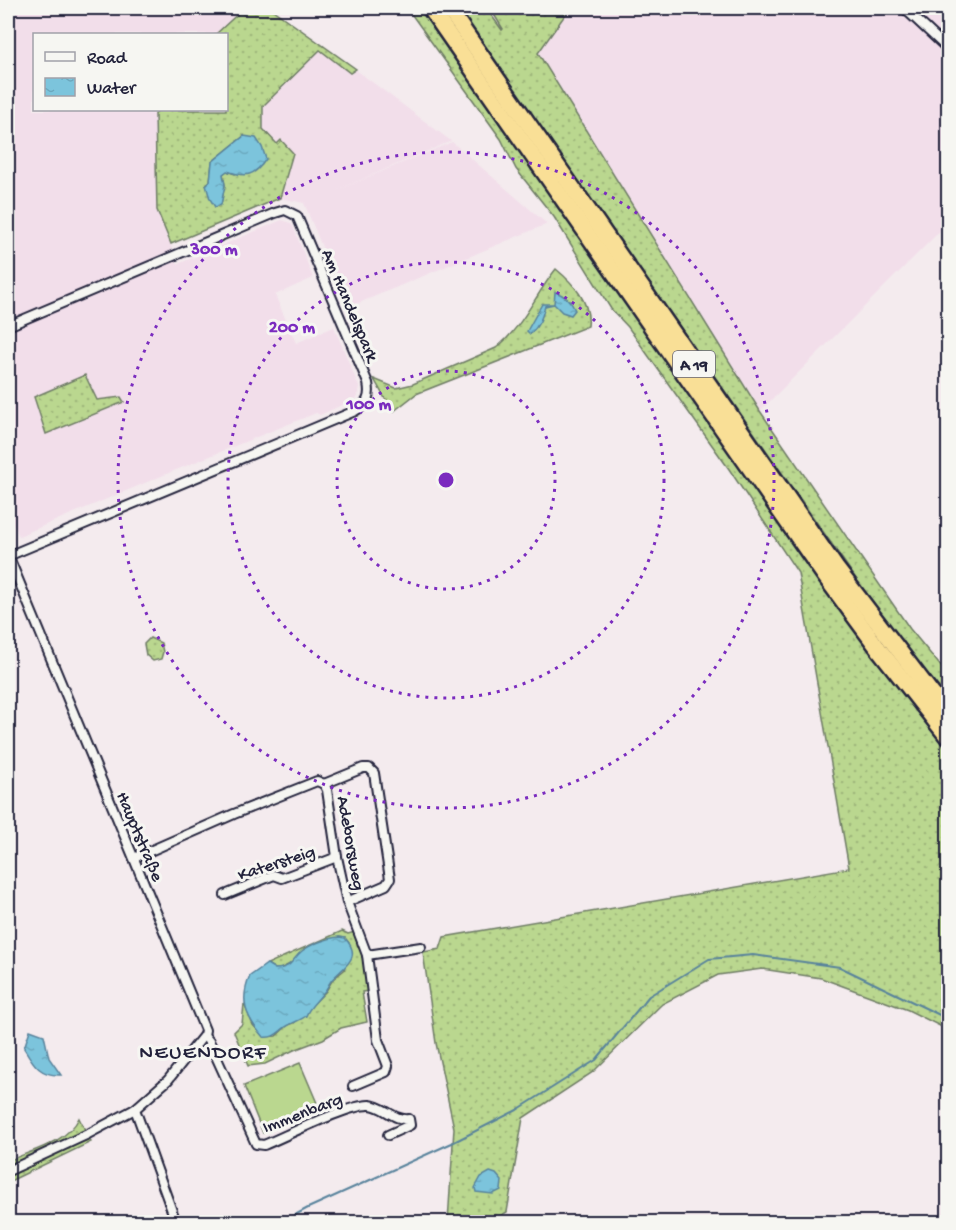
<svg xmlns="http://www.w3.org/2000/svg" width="956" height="1230" viewBox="0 0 956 1230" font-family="'Gochi Hand',sans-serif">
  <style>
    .built { fill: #f2deea }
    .grass { fill: url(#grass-dots); stroke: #6e7c65; stroke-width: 1.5; fill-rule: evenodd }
    .garden { fill: #bad78f; stroke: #6e7c65; stroke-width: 1.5 }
    .water { fill: url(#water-ripples); stroke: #58839c; stroke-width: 1.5 }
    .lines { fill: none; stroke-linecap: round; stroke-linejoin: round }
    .stream { stroke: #58839c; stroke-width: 2 }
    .minor-casing { stroke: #22223b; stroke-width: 12 }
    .motorway-casing { stroke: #22223b; stroke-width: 20 }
    .minor { stroke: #f6f6f2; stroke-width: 8 }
    .motorway { stroke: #f9df96; stroke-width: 15 }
    .ring { fill: none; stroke: #7b2cbf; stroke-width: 3; stroke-dasharray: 3 6 }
    .labels { text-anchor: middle; stroke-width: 6; stroke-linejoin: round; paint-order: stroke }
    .shield { fill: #f6f6f2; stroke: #626272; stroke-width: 1.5 }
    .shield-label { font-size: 16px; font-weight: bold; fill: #22223b }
    .street-label { font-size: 18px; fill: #22223b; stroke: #f6f6f2 }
    .quarter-label { font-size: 21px; letter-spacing: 1.5px; fill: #22223b; stroke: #f6f6f2 }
    .centre { fill: #7b2cbf; stroke: #f6f6f2; stroke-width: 3 }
    .ring-label { font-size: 18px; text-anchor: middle; font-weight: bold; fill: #7b2cbf; stroke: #f6f6f2; stroke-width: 6; stroke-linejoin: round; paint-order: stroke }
  </style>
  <defs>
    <pattern id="grass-dots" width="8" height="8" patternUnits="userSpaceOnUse" patternTransform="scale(1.5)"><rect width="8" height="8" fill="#bad78f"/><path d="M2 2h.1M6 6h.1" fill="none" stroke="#a0b87c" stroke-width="1.8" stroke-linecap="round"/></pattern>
    <pattern id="water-ripples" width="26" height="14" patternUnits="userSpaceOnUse" patternTransform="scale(1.5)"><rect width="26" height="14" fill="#7cc4dc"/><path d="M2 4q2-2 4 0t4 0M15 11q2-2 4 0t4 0" fill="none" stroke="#6ba8be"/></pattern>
  </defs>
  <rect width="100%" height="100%" fill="#f4ebee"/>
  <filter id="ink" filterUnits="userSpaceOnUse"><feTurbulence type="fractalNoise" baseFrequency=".0167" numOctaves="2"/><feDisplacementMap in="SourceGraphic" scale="12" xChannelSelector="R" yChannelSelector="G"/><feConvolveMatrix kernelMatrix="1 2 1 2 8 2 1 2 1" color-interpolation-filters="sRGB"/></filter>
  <g filter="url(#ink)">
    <g class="built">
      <path d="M8,8H244L216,34H34V110H158L155,114L157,210L178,264L282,220L290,223L293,226L313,278L275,295L296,343L334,327L359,387L357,398L320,415L316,413L171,472L19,536L8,511Z"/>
      <path d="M485,8H948V223L760,411L538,52L502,31Z"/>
      <path d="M324,46L451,141L335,191L452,142L547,224L347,308L304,203L280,198L293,153L277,144L263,129V106Z"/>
    </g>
    <g class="grass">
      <path d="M244,8H270L356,69L350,73L320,50L263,106V129L277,144L281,140L293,153L280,198L171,244L157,210L155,114L158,110H226V34H216ZM244,136L235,174L227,171L223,174L225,185L221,204L216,207L206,185L210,181L212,162Z"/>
      <path d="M407,8H419L835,604L910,703L948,750V1030L908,1010L821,978L762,969L718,975L662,1004L593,1072L523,1118L507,1212L490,1222H448L454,1128L436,1043L423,952L440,949L444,937L849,868L798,573L729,469L628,327L611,309L554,217L516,169L501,139Z"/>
      <path d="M457,8H486L502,30L503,29L490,8H570L538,53L760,411L910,629L948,675V699L894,633Z"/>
      <path d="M556,269C573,283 591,302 588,326L416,394L394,411H392L374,379L396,388L413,384L496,348C523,327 535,295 556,269Z"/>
      <path d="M85,375L97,400L121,397L124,402L46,434L34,397Z"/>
      <path d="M150,638L161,643L163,652L161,659L153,661L146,655L144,644Z"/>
      <path d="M342,931L348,934L355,932L364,955L369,991L362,992L367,1022L341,1028L323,1039L294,1050L265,1064L248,1066L234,1032L242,1024L244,1004L253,1025L264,1037L276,1036L288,1025L294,1023L326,991L333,979L344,970L349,943L345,938L339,937L299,954L294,962L280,969H275L267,964Z"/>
      <path d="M79,1118L91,1142L8,1182V1161C32,1150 67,1143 79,1118Z"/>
    </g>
    <path class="garden" d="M300,1063L320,1110L263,1133L244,1086Z"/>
    <g class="water">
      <path d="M244,136L256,138L262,147L266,159C255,176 246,178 227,171L223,174L225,185L221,205L215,207L210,199L206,185L210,181L212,162Z"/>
      <path d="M555,292C565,295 571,300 575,310L571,315L562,312L554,304L545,306C542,318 539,326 530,334L527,331L542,304H554Z"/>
      <path d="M339,937L345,938C364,959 342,967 331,981C328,985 327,990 323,993C317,1001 309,1007 306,1016C301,1020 294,1022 289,1025C279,1030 276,1039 263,1037C246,1017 239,1001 250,976L267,964L275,969C292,969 292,959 302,951C311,944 328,938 339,937Z"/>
      <path d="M30,1030L44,1035L49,1058L61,1075C40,1076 34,1065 24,1048Z"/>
      <path d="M490,1172L496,1174L502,1181L501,1190L493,1194L476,1192L475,1188L481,1177Z"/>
    </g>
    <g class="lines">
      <path class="stream" d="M282,1222L308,1208L452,1143L517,1110L596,1060L649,996L709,959L753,955L840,967L948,1019"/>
      <g class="minor-casing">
        <g id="minor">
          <path d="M904,8L948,49"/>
          <path d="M8,326L275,213L285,210L297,216L368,383C371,398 367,404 355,411L8,556"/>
          <path d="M8,555L205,1030L204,1035L168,1080L135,1109L88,1134L8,1171"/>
          <path d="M324,784L327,790L337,857L347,902L367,955L378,1040L388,1066L386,1072L353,1086"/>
          <path d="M324,784L363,768H369L374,773L390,879L386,885L347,902"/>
          <path d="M134,858L234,814L317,781L324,784"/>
          <path d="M225,895L274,875L282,878L337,857"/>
          <path d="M367,955L421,947"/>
          <path d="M204,1035L209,1041L256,1144L264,1145C286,1136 349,1104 370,1105C384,1106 394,1121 409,1119L410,1125L388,1135"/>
          <path d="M135,1109L176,1222"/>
        </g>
      </g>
      <g class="motorway-casing">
        <g id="motorway">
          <path d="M430,8L825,576L878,648L948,737"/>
          <path d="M448,8L836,568L948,715"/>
        </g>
      </g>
      <use href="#minor" class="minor"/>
      <use href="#motorway" class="motorway"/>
    </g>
  </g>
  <g class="ring">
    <circle cx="446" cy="480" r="109"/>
    <circle cx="446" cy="480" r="218"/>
    <circle cx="446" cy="480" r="328"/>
  </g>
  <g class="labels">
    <rect class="shield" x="673" y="351" width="42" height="26" rx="4.5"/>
    <g class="shield-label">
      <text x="694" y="370">A 19</text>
    </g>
    <g class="street-label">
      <text transform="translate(351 305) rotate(67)" y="6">Am Handelspark</text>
      <text transform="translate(141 836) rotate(67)" y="6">Hauptstraße</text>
      <text transform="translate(352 843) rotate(80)" y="6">Adeborsweg</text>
      <text transform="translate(276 862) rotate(-18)" y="6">Katersteig</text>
      <text transform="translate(302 1112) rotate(-21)" y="6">Immenbarg</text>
    </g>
    <g class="quarter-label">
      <text x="203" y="1058">NEUENDORF</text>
    </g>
  </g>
  <circle cx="446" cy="480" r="9" class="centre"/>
  <g class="ring-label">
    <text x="214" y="254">300 m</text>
    <text x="292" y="332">200 m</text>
    <text x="369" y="409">100 m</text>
  </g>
  <rect width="956" height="1230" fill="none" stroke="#f6f6f2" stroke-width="30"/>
  <rect x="15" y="15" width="926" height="1200" fill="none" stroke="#22223b" stroke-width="2" filter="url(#ink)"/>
  <rect x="33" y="33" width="195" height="78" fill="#f6f6f2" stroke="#a1a1a9" stroke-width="1.5"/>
  <rect x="45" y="52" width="30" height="9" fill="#f6f6f2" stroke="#a1a1a9" stroke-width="1.5"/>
  <text x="87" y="63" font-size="18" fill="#22223b">Road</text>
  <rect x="45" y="78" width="30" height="18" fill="url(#water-ripples)" stroke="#a1a1a9" stroke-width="1.5"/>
  <text x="87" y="93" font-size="18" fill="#22223b">Water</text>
</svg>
